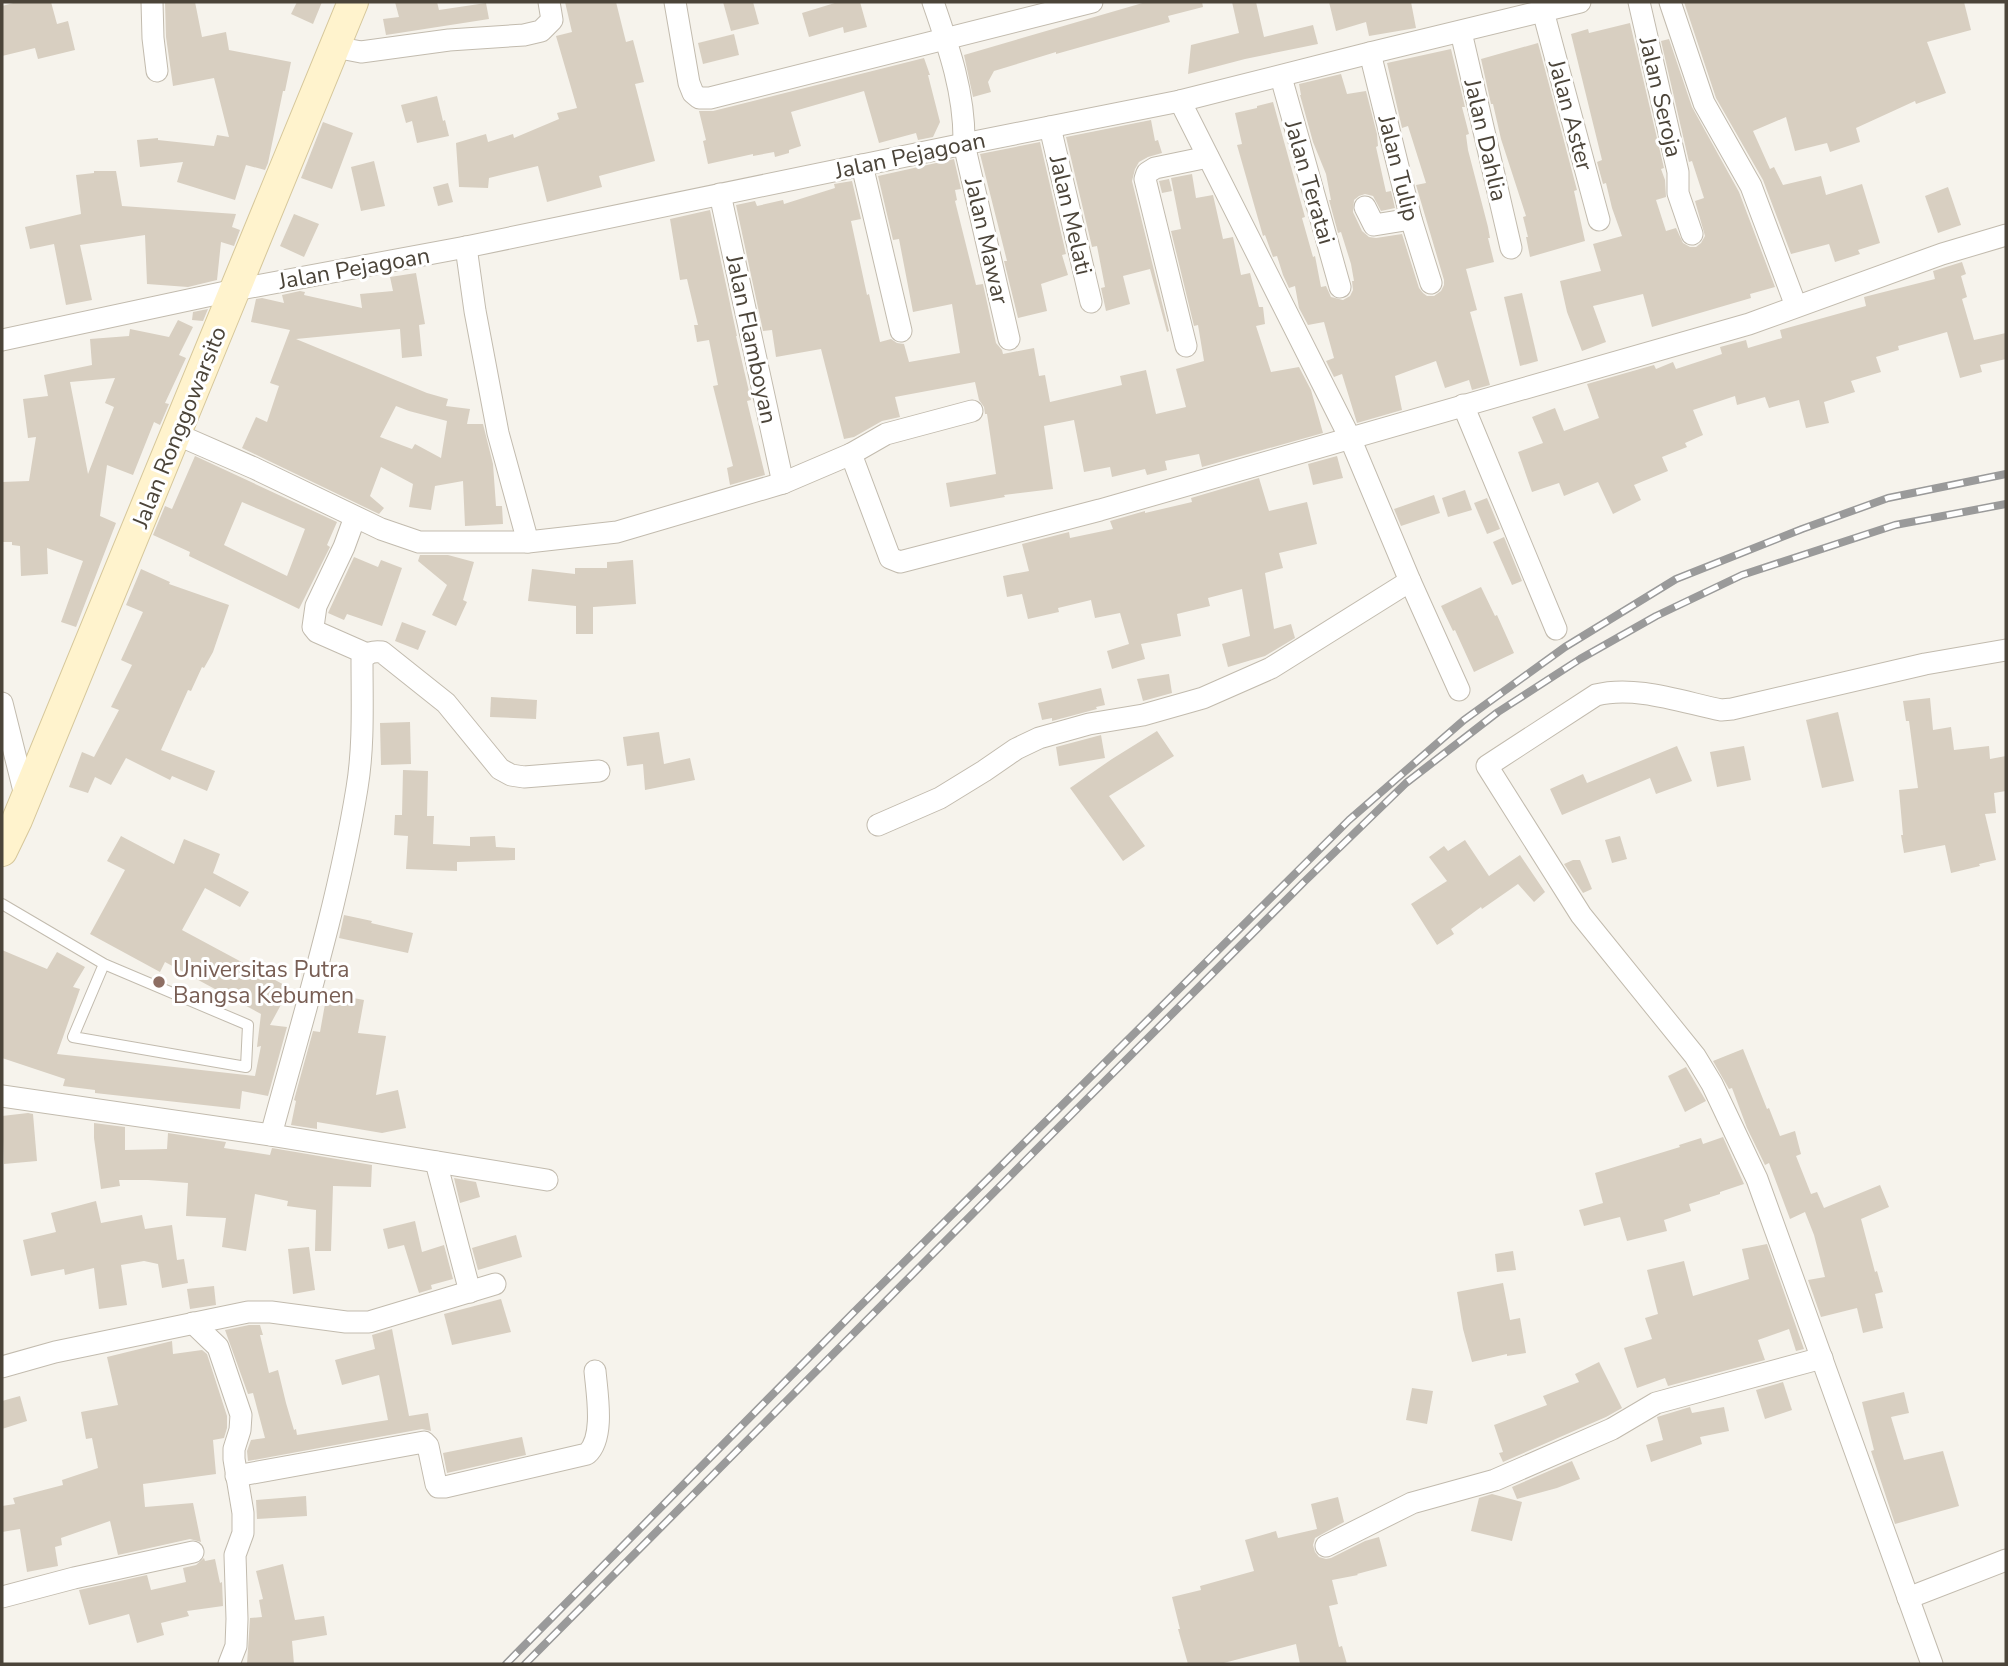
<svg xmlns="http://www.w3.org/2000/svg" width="2008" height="1666" viewBox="0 0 2008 1666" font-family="'Nunito Sans',sans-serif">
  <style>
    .building { fill: #d8cfc1; fill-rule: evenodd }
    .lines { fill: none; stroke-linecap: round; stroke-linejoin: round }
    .lane-casing { stroke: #c2bbae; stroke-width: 12 }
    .street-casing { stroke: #c2bbae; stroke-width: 23 }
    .secondary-casing { stroke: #d6c79b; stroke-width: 32 }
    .lane { stroke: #fff; stroke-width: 10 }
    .street { stroke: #fff; stroke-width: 21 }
    .secondary { stroke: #fff3cd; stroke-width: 30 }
    .rail-casing { stroke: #9a9a9a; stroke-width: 8 }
    .rail { stroke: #fff; stroke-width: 5; stroke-dasharray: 16; stroke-linecap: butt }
    .education-dot { fill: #8d6e63; stroke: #fff; stroke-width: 2.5 }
    .labels { text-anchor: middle; stroke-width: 6; stroke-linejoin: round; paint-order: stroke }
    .street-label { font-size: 23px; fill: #4b4439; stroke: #fff }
    .education-label { font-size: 23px; fill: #785e54; stroke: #fff; text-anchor: start }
  </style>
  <rect width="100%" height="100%" fill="#f6f3ec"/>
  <g class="building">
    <path d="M17,2H51L57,24L68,21L75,50L38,59L35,48L2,56V6Z"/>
    <path d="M165,2H195L202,37L226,32L229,50L291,62L285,91H283L268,163L265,170L246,165L235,200L177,182L183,162L140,167L137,140L158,138V140L214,146L217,135L229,137L214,78L173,86L166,37Z"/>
    <path d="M297,2H322L313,24L291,14Z"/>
    <path d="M395,2H437L439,10L486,3L489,19L386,35L383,19L399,17Z"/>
    <path d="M565,2H616L626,42L633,40L644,82L635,84L655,161L599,176L602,187L547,202L538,166L489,178L488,188L459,187L456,143L486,134L488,142L513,134L514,138L559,119L557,113L577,108L556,36L572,32Z"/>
    <path d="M723,2H753L759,24L731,31Z"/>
    <path d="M838,2H860L867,27L844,33L843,27L809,37L802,13Z"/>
    <path d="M1146,2H1202L1203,7L1168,16L1170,22L1056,54V52L994,71L988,82L991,92L973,97L964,55Z"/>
    <path d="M1232,2H1256L1264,37L1313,25L1318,44L1245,59L1188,74L1191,45L1239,33Z"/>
    <path d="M1329,2H1411L1416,28L1369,36L1366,22L1336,31Z"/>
    <path d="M1684,2H1964L1971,30L1927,42L1946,93L1916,104L1915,101L1856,128L1860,142L1830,152L1827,143L1795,151L1786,117L1753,131L1770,169L1774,167L1783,185L1821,176L1826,195L1862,184L1880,243L1858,250L1860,254L1835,262L1829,244L1791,254L1763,180L1716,98Z"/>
    <path d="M1630,23L1664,168L1661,169L1665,180L1666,197L1656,200L1666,231L1676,228L1683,243L1690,247H1696L1701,243L1705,236L1695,201L1704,198L1692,161L1689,162L1661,41L1669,39L1692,107L1739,192L1775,287L1750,294L1751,298L1652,327L1643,294L1593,306L1606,342L1582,351L1567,312L1560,281L1601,271L1593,244L1622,236L1612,208L1606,183L1603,184L1597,162L1602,160L1571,34L1588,29L1589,33Z"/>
    <path d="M734,34L739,55L703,64L698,43Z"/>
    <path d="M1538,43L1577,190L1574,191L1585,241L1530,257L1526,237H1528L1523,217L1526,216L1501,139L1493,104H1491L1481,59Z"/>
    <path d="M1451,49L1465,107H1462L1469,134L1466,135L1468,150L1488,227L1490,238H1488L1494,262L1466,269L1477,310L1470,312L1490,385L1472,390L1469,380L1445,388L1436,361L1395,376L1402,410L1357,423L1342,374L1334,377L1326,361L1334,358L1324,322L1308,325L1299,308L1295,286L1289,288L1283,275L1277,256L1273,257L1265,235L1263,236L1237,145L1242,144L1235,113L1257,108V106L1273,102L1305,217L1302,218L1313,257L1315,256L1321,287L1326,286L1331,297L1343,300L1350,296L1353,290L1352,281H1354L1351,264L1341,232L1338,233L1329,200H1331L1326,174L1313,142L1300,95H1301L1299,84L1341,74L1347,94L1366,91L1377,134L1378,146L1376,147L1386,192L1391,191L1395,208L1381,211L1373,196L1365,194L1359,196L1354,200L1353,212L1362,231L1369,237L1376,238L1402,234L1419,288L1423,293L1427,296H1434L1441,291L1444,285V280L1416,185L1426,183L1408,126L1402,128L1387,63Z"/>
    <path d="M924,58L930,75H928L940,122L933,137L918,140L916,133L879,143L864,91L791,112L801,146L789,150V153L775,157L774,152L753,156V154L708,164L703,141L706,140L699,111H713Z"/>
    <path d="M437,96L443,121L445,120L449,136L417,143L412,121L406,123L401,105Z"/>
    <path d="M1151,120L1155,141L1158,140L1162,153L1148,157L1139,162L1135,169L1132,181L1169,331L1167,332L1150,269L1123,276L1130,304L1106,311L1101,288L1105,287L1097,246L1092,247L1066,137Z"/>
    <path d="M323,122L353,133L332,189L301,178Z"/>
    <path d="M1040,142L1066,254L1062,255L1068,275L1041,284L1047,311L1018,318L1004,261H1007L980,154Z"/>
    <path d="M954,159L961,189L955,190L957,200L955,201L976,285L983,284L996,343L1002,350L1003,354L1034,348L1039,376L1045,375L1050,402L1122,385L1120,376L1146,370L1156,414L1186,407L1176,369L1204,361L1198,325L1194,326L1171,231L1181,229L1171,178L1192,174L1196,198L1213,195L1223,239L1233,237L1241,275L1250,273L1259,307H1263L1265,324L1256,326L1271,372L1299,367L1311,390L1323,433L1202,467L1199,454L1165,461L1167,470L1147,475L1145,469L1112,477L1110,467L1084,472L1074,420L1044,426L1053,489L1004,495L1005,497L950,507L946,483L996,474L987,414H985L984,407L979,400L975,382L895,397L900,417L882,421L854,437L844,439L821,349L776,357L772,330L763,331L736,205L755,201L757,206L783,200L784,204L835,188L834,184L852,181L861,219L851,221L867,295L869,294L880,342L891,339L897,343L904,344L909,362L960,353L952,304L913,312L899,239L893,240L878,176Z"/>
    <path d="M374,161L385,206L361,211L351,167Z"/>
    <path d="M94,171H116L122,206L236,214L232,227L240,230L234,246L221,242L217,280L188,287L147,284L145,235L80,245L92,300L66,305L54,244L30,249L25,227L81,214L76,175L94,173Z"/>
    <path d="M1169,179L1172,191L1162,193L1159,181Z"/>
    <path d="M448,183L453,202L438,206L433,187Z"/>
    <path d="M1948,187L1961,225L1938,233L1925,196Z"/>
    <path d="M710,210L737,336H736L751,400L747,401L765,475L730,485L727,468L733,466L713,386L718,385L709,340L697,342L694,325H698L687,279L680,280L670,219Z"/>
    <path d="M294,214L319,224L304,257L280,246Z"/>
    <path d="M1962,262L1966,274L1961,276L1967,297L1962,299L1974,340L2006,333V359L1980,365L1982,372L1960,378L1947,332L1898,346L1899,350L1876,357L1881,372L1851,381L1855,392L1824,402L1829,423L1806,428L1799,400L1769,408L1765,397L1737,405L1735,396L1693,410L1703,435L1685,443L1687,447L1662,457L1668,471L1634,485L1641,500L1613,514L1598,482L1564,496L1559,483L1532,492L1518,452L1543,443L1532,417L1555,408L1564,431L1599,418L1587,384L1654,365L1656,369L1673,362L1676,369L1722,354L1720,347L1746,340L1748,348L1782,338L1780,330L1866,306L1864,297L1935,279L1933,271Z"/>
    <path d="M416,273L425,324L419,325L422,356L402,358L400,329L296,339L427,393L448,399L446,406L470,409L467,424H483L493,464L496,506H502L503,524L465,526L463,481L435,486L431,510L409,507L413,484L381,467L370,496L384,508L379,514L242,448L256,417L267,422L279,386L270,383L290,330L251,322L256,299L262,298L284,303L282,295L300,291L305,292L304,295L362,308L360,294L393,291L390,277ZM396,406L409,411L447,421L441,458L415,444L412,449L380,437Z"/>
    <path d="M1522,293L1538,361L1520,366L1504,297Z"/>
    <path d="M208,309L203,321L192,320L193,312Z"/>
    <path d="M178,320L193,327L179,355L186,358L165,403L169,404L160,425L154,422L133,475L107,465L100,516L116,523L76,627L61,622L83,561L47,548L48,574L21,576L20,546L12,545V542H2V482L29,481L36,437L28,438L23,399L48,396L44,375L92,365L90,339L129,336L130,329L169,337ZM115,378L105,403L114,407L88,474L70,382Z"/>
    <path d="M195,456L337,522L327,545L330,547L299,609L189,556L190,552L153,535L165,506L172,509ZM242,502L305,529L287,576L224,545Z"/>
    <path d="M1337,456L1343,478L1313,485L1308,464Z"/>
    <path d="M1259,478L1269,511L1307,502L1317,544L1279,553L1283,568L1265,573L1274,629L1291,624L1295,638L1265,656L1228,667L1222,644L1250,636L1242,589L1208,598L1210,606L1177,614L1181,636L1141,644L1145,659L1112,669L1107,651L1129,644L1120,613L1095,618L1091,600L1058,608L1059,612L1028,619L1022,594L1007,597L1003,576L1029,571L1022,544L1069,532L1070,538L1113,529L1110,521L1145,511V513L1192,502L1191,498Z"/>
    <path d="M1465,490L1472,510L1448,517L1442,498Z"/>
    <path d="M1434,495L1440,513L1401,526L1394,509Z"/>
    <path d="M1487,498L1500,529L1487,534L1474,503Z"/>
    <path d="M1504,537L1522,581L1512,585L1493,542Z"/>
    <path d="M420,555H448L474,562L463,600L467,602L456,626L432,615L447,585L418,561Z"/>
    <path d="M354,557L378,567L381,560L402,568L382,626L347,614L344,620L328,613Z"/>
    <path d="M633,560L636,604L593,607V634H576V606L528,601L532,569L575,574V568H607V562Z"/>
    <path d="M141,569L170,582L169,584L229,605L213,652L204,668L202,667L191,691L188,690L161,750L215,771L207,791L172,776L170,780L126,758L111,785L95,777L88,793L69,787L82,752L94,757L119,710L111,707L132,665L121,660L143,612L126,605Z"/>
    <path d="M1481,587L1495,616L1497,615L1514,653L1474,672L1455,630L1453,631L1441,606Z"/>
    <path d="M402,622L426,631L418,650L395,641Z"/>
    <path d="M1169,674L1172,693L1143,701L1137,679Z"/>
    <path d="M1101,688L1105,705L1096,707L1097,709L1052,721V718L1042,720L1038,703Z"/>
    <path d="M491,697L537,700L536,719L490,717Z"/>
    <path d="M1930,698L1933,730L1951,727L1954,750L1989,746L1990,759L2006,756V791L1994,793L1996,813L1985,814L1996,860L1979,864L1980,866L1951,873L1945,845L1904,853L1901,835H1903L1899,790L1918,788L1909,721H1906L1903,701Z"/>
    <path d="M1838,712L1854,781L1822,788L1806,720Z"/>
    <path d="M410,722L411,764L381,765L380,723Z"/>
    <path d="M1157,731L1174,756L1109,796L1145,846L1123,861L1070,788L1112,759Z"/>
    <path d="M659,732L664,764L690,758L695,780L645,790L643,764L627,766L623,737Z"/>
    <path d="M1101,735L1105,758L1059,766L1056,747Z"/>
    <path d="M1677,746L1692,781L1656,794L1650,778L1562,815L1550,789L1583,774L1587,783Z"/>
    <path d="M1744,746L1751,780L1717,787L1710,752Z"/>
    <path d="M403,770L428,771L427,816H434L433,844L470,846V837L495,836L496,847L515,848V860L457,862V871L406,869L408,836L394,835L395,815H402Z"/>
    <path d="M121,836L174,864L184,839L220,854L213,873L249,892L240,907L205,888L182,930L290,988L270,1025L287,1027L268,1096L242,1091L240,1109L95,1093V1090L63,1086L65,1079L2,1058V950L47,969L57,952L85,967L73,987L80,989L57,1054L255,1076L261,1046L257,1047L261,1014L165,962L160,972L90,934L125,870L107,861Z"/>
    <path d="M1620,836L1627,859L1612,863L1605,840Z"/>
    <path d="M1465,840L1489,876L1520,855L1545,892L1534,902L1518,884L1482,909L1481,907L1451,929L1454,934L1437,945L1411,904L1447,881L1429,857L1444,846L1448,851Z"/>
    <path d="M1573,860H1580L1592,889L1583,893L1564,864Z"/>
    <path d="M344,915L372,921L371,923L413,933L408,953L339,938Z"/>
    <path d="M327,993L364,1000L358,1033L386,1036L376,1095L398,1090L406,1128L382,1133L317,1122V1129L291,1125L296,1101L294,1100L313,1031L320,1032Z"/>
    <path d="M1743,1049L1767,1109L1769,1108L1780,1136L1795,1131L1801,1154L1796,1156L1811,1194L1817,1192L1824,1208L1880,1185L1889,1207L1861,1219L1875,1272L1877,1271L1883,1292L1875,1294L1883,1328L1863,1333L1857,1308L1821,1317L1808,1280L1825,1277L1814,1235L1805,1212L1790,1219L1769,1163L1765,1165L1747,1128L1732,1088L1729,1089L1713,1061Z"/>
    <path d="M1686,1067L1706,1101L1685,1112L1668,1076Z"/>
    <path d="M28,1113L33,1114L37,1161L4,1164L2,1116Z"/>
    <path d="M94,1123L125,1127V1150L167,1149L168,1133L226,1142L224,1148L270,1155L272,1148L372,1165L371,1187L333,1186L331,1251H315L316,1210L287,1206L288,1201L255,1194L246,1251L222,1247L226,1218L186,1216L188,1183L148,1180H119L120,1186L101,1189L94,1138Z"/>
    <path d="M1723,1137L1744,1184L1720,1192V1194L1689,1204L1691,1211L1664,1220L1667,1231L1627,1241L1620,1217L1584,1226L1579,1210L1603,1203L1595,1173L1680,1147L1679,1145L1701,1138L1703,1144Z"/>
    <path d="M454,1178L476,1182L480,1197L460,1203Z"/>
    <path d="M96,1201L101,1223L142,1215L145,1229L172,1225L177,1260L184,1259L188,1283L162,1288L158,1264L144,1261L121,1265L127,1305L99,1309L94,1268L65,1275L64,1269L31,1276L23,1240L56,1232L51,1213Z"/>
    <path d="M415,1221L422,1252L444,1245L453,1279L431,1285L432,1289L419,1293L404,1245L388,1249L383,1229Z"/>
    <path d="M516,1235L522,1257L478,1270L472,1248Z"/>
    <path d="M1767,1244L1804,1349L1796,1351L1789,1329L1758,1340L1765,1360L1668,1386L1665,1378L1637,1388L1624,1348L1652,1339L1645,1318L1658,1314L1647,1270L1684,1261L1693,1296L1749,1279L1742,1249Z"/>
    <path d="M309,1247L315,1290L293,1294L288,1249Z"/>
    <path d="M1513,1251L1516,1270L1497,1272L1495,1254Z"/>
    <path d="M1503,1283L1510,1320L1520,1318L1526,1353L1507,1356V1354L1472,1362L1463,1329L1457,1292Z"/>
    <path d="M214,1286L216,1305L190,1309L187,1289Z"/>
    <path d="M501,1299L511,1332L452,1345L444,1314Z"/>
    <path d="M249,1325H260L263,1335H260L269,1373L278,1370L286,1403L294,1430L296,1429L297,1435L388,1420L379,1375L342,1385L335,1360L375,1349L372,1335L392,1329L409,1416L428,1413L431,1431L422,1429L248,1461L247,1451L251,1440L265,1438L253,1393L248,1394L225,1330Z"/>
    <path d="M172,1341L173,1354L202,1350L207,1354L227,1416V1428L224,1438L213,1440L216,1474L143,1484L145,1507L193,1503L201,1542L190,1539L118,1555L110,1521L61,1538L62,1545L55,1547L58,1566L27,1572L20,1529L2,1532V1506L15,1504L13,1498L63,1485L62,1480L98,1468L92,1438L86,1439L81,1412L118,1405L107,1357Z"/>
    <path d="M1599,1362L1622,1408L1606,1417L1503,1462L1499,1453L1503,1452L1494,1425L1547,1405L1543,1396L1579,1382L1575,1374Z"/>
    <path d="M1783,1382L1792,1410L1765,1419L1756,1390Z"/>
    <path d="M1412,1388L1433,1391L1427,1424L1406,1420Z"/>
    <path d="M1904,1392L1909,1413L1891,1417L1904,1460L1943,1451L1959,1506L1895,1524L1871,1451L1874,1450L1862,1402Z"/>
    <path d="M20,1396L27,1421L2,1429V1401Z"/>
    <path d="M1690,1407L1692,1413L1724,1407L1729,1431L1700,1437L1702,1444L1651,1462L1646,1445L1663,1440L1657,1417Z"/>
    <path d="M522,1437L526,1455L447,1473L443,1453Z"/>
    <path d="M1572,1461L1580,1479L1557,1488L1517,1499L1512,1487Z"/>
    <path d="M1492,1494L1522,1502L1512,1541L1471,1531L1479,1498Z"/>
    <path d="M306,1496L307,1516L257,1519L256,1500Z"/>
    <path d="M1338,1497L1344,1522L1315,1538L1313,1545L1315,1552L1319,1557L1326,1559L1331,1558L1365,1541L1379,1537L1387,1566L1357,1574L1358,1575L1332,1580L1338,1604L1329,1606L1339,1647L1342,1646L1347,1664H1300L1296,1644L1220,1664H1188L1178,1629H1180L1172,1597L1201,1590L1200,1586L1254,1571L1245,1540L1276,1531L1278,1538L1317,1529L1311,1504Z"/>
    <path d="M204,1558L205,1561L215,1559L220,1583L222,1582L223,1606L187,1611L189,1616L161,1623L164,1635L137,1643L129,1614L89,1625L79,1590L147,1575L151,1590L186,1582L183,1568L196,1565Z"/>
    <path d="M283,1564L295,1620L324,1616L327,1635L292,1641L294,1664H247L250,1618L262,1617L259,1600L263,1599L256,1571Z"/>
  </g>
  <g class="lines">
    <g class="lane-casing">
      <path id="lane" d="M2,904L104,964L248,1025L246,1067L73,1037L104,964"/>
    </g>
    <g class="street-casing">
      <g id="street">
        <path d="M152,2L153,38L157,71"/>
        <path d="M675,2L689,83L693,93L699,98H710L1092,2"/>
        <path d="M933,2C949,48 965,94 964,144L1009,339"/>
        <path d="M1639,2L1678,172V193L1692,234"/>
        <path d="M1670,2L1704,103L1751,186L1796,306"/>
        <path d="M1543,11L1599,220"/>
        <path d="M1461,32L1511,248"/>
        <path d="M335,47L361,52L449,40L524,35L541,31L552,20L549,2"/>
        <path d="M1370,53L1411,219L1431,283"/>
        <path d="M1281,77L1340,287"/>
        <path d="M1180,101L1350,438L1410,581L1459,690"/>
        <path d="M1050,127L1091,302"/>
        <path d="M862,165L901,331"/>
        <path d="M720,194L783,483"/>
        <path d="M1365,207L1374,225L1411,219"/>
        <path d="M466,247L475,311L498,433L528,542"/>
        <path d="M2,340L235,290L466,247L964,144L1180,101L1370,53L1580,2"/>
        <path d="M1186,346L1145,179L1147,173L1155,168L1208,157"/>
        <path d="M1463,405L1556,629"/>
        <path d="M176,434L254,468L381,529L419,542H528L617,532L783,483L851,454L890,558L900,562L1100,510L1749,324L1942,254L2006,235"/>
        <path d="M851,454L886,434L972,411"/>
        <path d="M355,517L344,547L316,606L313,627L317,632L367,654"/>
        <path d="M2,703L26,799"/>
        <path d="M878,825L940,798L984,771L1016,749L1039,738L1089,724L1143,715L1203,698L1271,668L1410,581"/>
        <path d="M2,1096L271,1135L547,1180"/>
        <path d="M271,1135C302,1020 338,905 357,788C364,746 362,702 362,660C368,652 373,651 382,652L446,703L500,769L511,775L524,777L599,771"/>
        <path d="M436,1162L470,1292"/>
        <path d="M193,1323L218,1347L241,1415L240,1430L234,1449V1459L243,1513V1533L235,1555L237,1619L236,1646L229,1664"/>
        <path d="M2,1367L55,1352L248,1312H271L346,1322H369L495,1284"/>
        <path d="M236,1476L424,1442L428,1446L436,1484L438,1487H445L587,1454C605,1438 597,1394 595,1371"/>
        <path d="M1326,1546L1412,1503L1495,1480L1612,1429L1656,1403L1822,1358"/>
        <path d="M2,1597L74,1578L193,1552"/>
        <path d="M1908,1598L2006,1560"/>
        <path d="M1932,1664L1757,1179L1712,1084L1695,1056L1581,915L1487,766L1596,695C1635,685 1682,702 1721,710L1732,709L1925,664L2006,650"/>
      </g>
    </g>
    <g class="secondary-casing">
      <path id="secondary" d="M2,851L17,820L353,2"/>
    </g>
    <use href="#lane" class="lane"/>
    <use href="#street" class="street"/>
    <use href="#secondary" class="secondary"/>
    <g class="rail-casing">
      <g id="rail">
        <path d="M506,1664L851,1315L1349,820L1464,720L1565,647L1676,579L1802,529L1888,498L2006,474"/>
        <path d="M525,1664L1033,1153L1305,881L1406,783L1498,712L1580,659L1656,616L1742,575L1895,525L2006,504"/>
      </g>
    </g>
    <use href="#rail" class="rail"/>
  </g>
  <circle class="education-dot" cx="159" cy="982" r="7"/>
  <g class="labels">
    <g class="street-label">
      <text transform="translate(1661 97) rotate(77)" y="8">Jalan Seroja</text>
      <text transform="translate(1571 115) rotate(75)" y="8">Jalan Aster</text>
      <text transform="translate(1486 140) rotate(77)" y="8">Jalan Dahlia</text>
      <text transform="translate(910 155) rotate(-12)" y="8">Jalan Pejagoan</text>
      <text transform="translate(1399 168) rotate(76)" y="8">Jalan Tulip</text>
      <text transform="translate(1310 182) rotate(74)" y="8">Jalan Teratai</text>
      <text transform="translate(1071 215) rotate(77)" y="8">Jalan Melati</text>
      <text transform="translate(987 241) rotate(77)" y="8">Jalan Mawar</text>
      <text transform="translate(354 268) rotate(-10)" y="8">Jalan Pejagoan</text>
      <text transform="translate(752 339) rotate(78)" y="8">Jalan Flamboyan</text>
      <text transform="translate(179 427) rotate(-68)" y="8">Jalan Ronggowarsito</text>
    </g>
    <g class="education-label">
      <text x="173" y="977">Universitas Putra<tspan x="173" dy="26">Bangsa Kebumen</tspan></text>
    </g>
  </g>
  <rect width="2008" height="1666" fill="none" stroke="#4b4439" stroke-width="7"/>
</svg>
